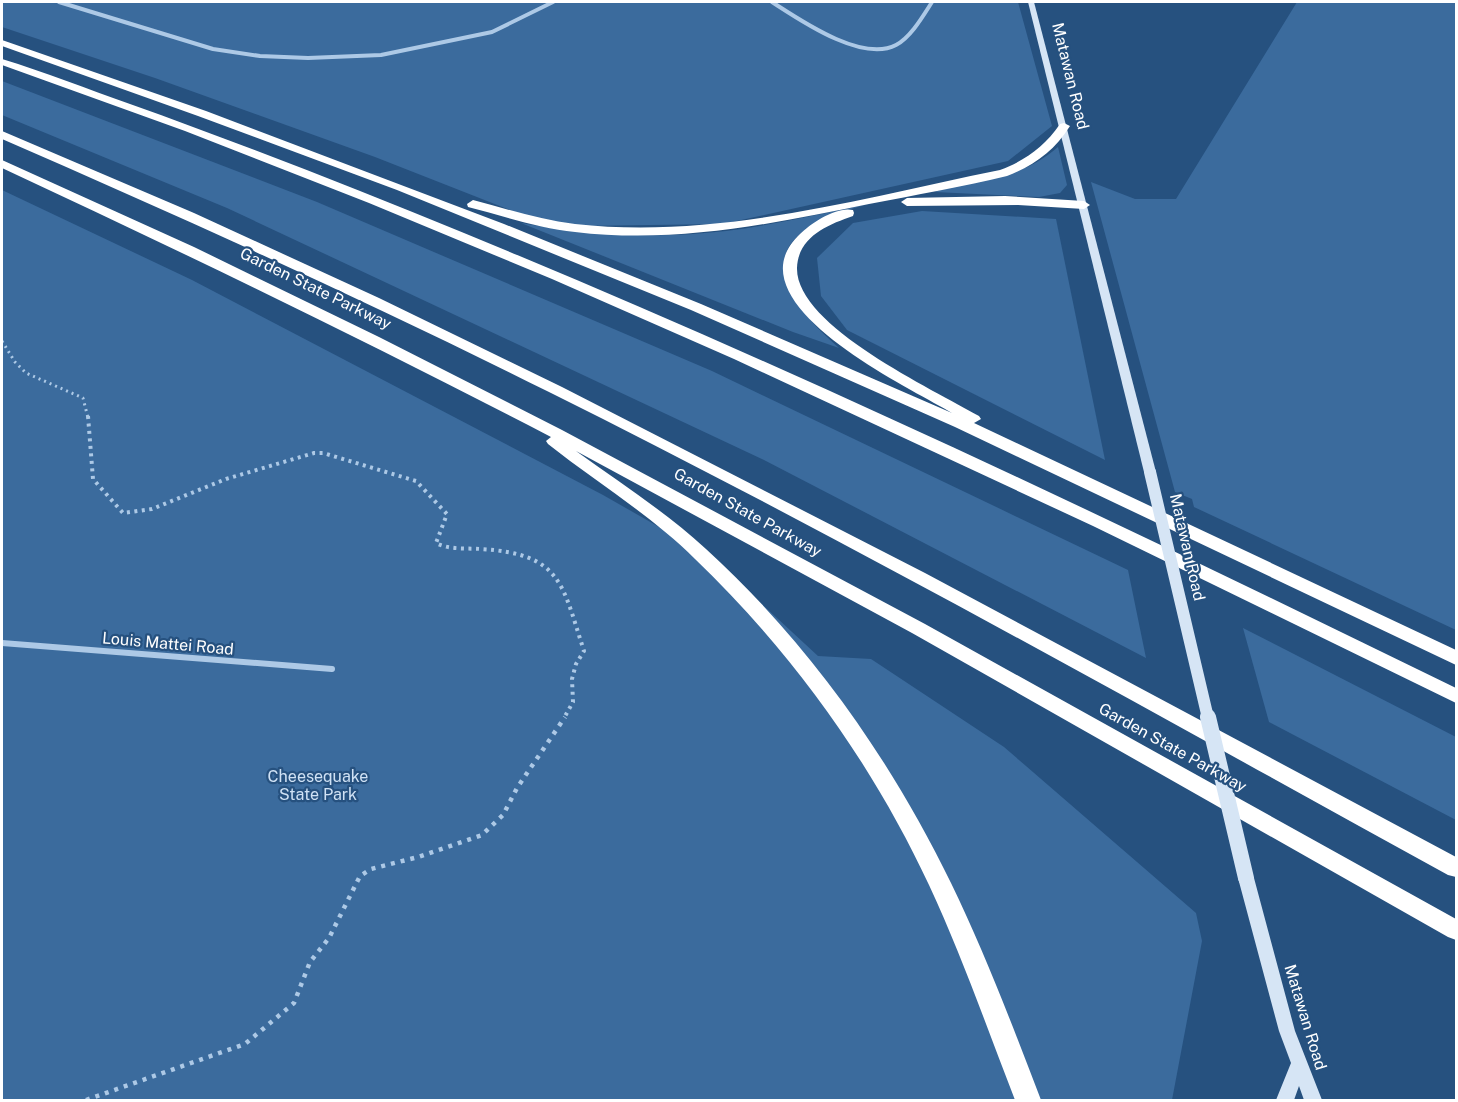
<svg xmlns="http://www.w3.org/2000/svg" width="1458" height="1102" viewBox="0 0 1458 1102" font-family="'Public Sans',sans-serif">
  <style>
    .green { fill: #3b6b9d }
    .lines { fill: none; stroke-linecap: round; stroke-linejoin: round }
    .path-far2 { stroke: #adc9e6; stroke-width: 3; stroke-dasharray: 2 4; stroke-linecap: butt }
    .path-far1 { stroke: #adc9e6; stroke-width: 4; stroke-dasharray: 3 4.5; stroke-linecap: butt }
    .path { stroke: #adc9e6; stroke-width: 4.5; stroke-dasharray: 4 6; stroke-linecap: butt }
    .minor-far1 { stroke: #adc9e6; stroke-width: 4 }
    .minor { stroke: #adc9e6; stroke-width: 6 }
    .secondary { fill: #d6e5f5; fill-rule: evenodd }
    .motorway { fill: #fff; fill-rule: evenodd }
    .secondary-bridge-far1 { stroke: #d6e5f5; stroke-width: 12 }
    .secondary-bridge { stroke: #d6e5f5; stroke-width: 16 }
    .labels { text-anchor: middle; stroke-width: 4.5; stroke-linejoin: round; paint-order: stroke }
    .street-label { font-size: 16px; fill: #fff; stroke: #26517f }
    .park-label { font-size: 16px; fill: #d0e2f5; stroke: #26517f }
  </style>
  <rect width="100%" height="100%" fill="#26517f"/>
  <g class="green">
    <path d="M2,2H1018L1052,126L1008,161L723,224L578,226L523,215L375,157L155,78L2,27Z"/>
    <path d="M1297,2H1456V630L1194,507L1192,499L1175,492L1091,182L1135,199H1176Z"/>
    <path d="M2,81L317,202L712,371L1128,570L1146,658L764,460L227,208L2,115Z"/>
    <path d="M1058,147L1067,185L1060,193L1039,197L935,192C981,173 1015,184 1058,147Z"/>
    <path d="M2,190L192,280L603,495L710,556L818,656L871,659L1004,747L1196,913L1202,941L1172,1100H2Z"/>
    <path d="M865,205C759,233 763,281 839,348L793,332L521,223C588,235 658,239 726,231C773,225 819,214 865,205Z"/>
    <path d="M922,211L1056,219L1105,460L847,330L821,296L817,258L853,223Z"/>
    <path d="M1243,628L1456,737V820L1269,722Z"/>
  </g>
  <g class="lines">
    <path class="path-far2" d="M2,341L15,362L26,373L83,398L88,418"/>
    <path class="path-far1" d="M88,416L93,479L123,513L152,509L226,479L314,453H323L416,481L447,514L436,543C449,550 467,548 481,549C562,554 562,584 584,651L576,664L572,679L573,702L564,718"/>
    <path class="path" d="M86,1100L245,1044L294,1003L310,962L329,938L360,876L371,869L418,857L482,835L503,815L517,788L565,717"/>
    <g class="minor-far1">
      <path d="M59,2L213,49L260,56L308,58L381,55L492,32L553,2"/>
      <path d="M772,2C800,20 862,63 896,45C911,37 923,16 932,2"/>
    </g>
    <path class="minor" d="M2,643L332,669"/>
    <g class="secondary">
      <path d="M1028,2H1034L1156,472L1154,474H1146L1144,472Z"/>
      <path d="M1246,872L1251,874L1254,878L1295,1031L1322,1100H1304L1299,1086L1294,1100H1276L1291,1063L1279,1031L1238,878L1241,874Z"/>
    </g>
    <g class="motorway">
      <path d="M2,40L206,111L504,224L701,304L952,413C908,387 727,302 800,234C811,223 837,206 853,210L854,213L853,216C827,225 798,237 797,268C796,326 933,389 979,416L981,419L974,423L1456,650V665L955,427L691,310L397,190L198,116L2,46Z"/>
      <path d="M2,59C45,72 87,89 130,104C242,144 354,188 464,233C801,371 1129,528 1456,688V703L1093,526L734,359L552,279L369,203L185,131L2,65Z"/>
      <path d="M1064,123L1070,126C1054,151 1035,165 1007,176C962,187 915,195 869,204C771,224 675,244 575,232C539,228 503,216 468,207L467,204L473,200C507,209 541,220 575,224C718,240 861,198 1000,170C1026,160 1044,147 1060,124Z"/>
      <path d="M2,131L194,213L379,298L562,387L925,573L1456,857V877L1448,875C1150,711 854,544 549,392C369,302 186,219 2,139Z"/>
      <path d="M2,160L194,247L379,337L562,430L925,624L1456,919V940L1448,937L912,633L576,451C620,483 666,512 706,549C809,643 890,758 951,883C985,953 1013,1027 1041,1100H1015C987,1028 962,956 929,885C872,763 792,652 695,559C651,515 597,483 548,444L546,441L551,437C370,343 187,254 2,168Z"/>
      <path d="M1005,196L1084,201L1090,205L1084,209L1018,205L907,206L901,202L907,198Z"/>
    </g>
    <path class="secondary-bridge-far1" d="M1150,472L1208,718"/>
    <path class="secondary-bridge" d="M1208,717L1246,878"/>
  </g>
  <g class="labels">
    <g class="street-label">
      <text transform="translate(1071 76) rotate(76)" y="6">Matawan Road</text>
      <text transform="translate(316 288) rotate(26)" y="6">Garden State Parkway</text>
      <text transform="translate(748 512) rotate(29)" y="6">Garden State Parkway</text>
      <text transform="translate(1188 547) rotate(77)" y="6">Matawan Road</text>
      <text transform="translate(168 643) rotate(5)" y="6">Louis Mattei Road</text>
      <text transform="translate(1173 747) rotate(29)" y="6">Garden State Parkway</text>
      <text transform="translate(1306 1017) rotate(73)" y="6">Matawan Road</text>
    </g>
    <g class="park-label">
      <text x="318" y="782">Cheesequake<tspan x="318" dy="18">State Park</tspan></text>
    </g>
  </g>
  <rect width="1458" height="1102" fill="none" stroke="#ffffff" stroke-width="6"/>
</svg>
